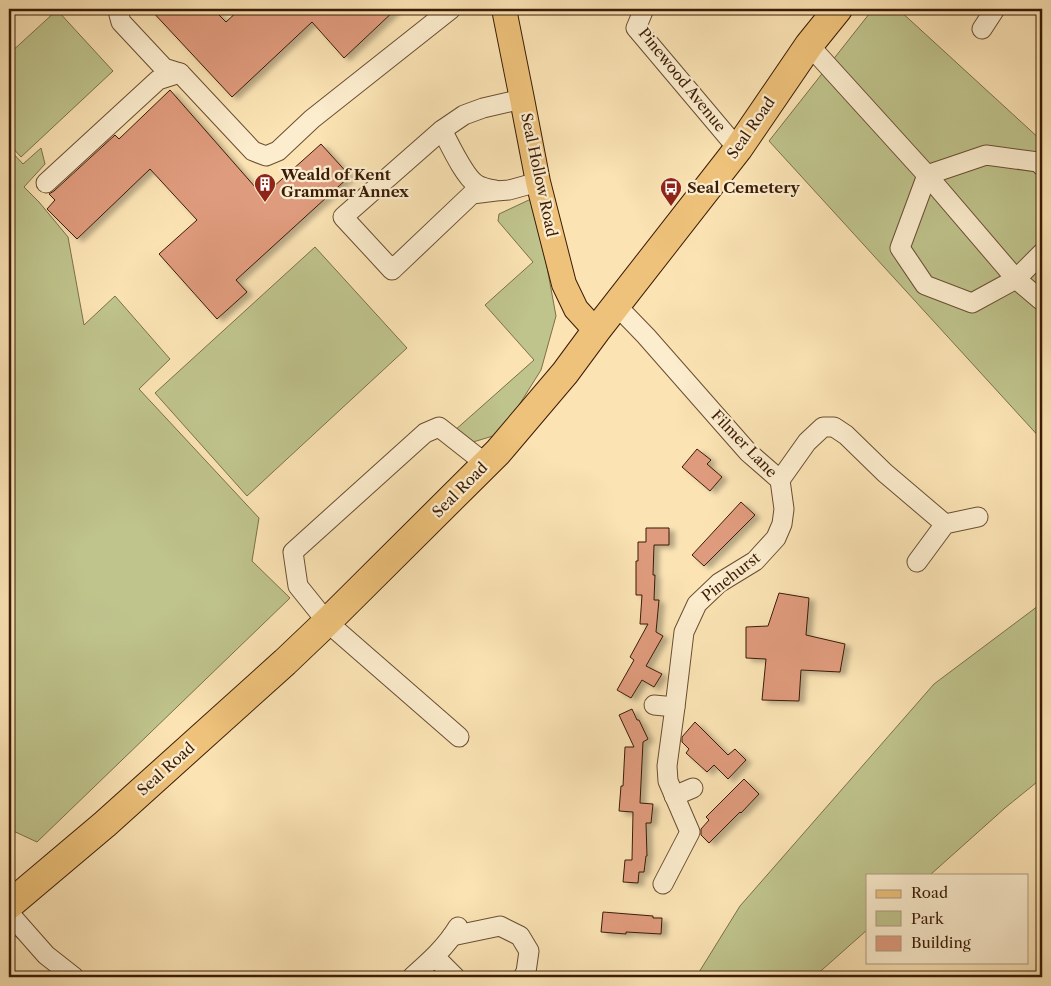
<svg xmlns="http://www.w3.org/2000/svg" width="1051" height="986" viewBox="0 0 1051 986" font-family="'Libre Caslon Text',serif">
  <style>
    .green { fill: #bfc38c; stroke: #7c704a }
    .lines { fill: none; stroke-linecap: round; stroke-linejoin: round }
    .stream { stroke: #777d69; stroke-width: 4.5 }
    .building { fill: #df9b7d; stroke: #3a1c07; filter: url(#shadow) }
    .minor-casing { stroke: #6a4e32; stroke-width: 21 }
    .major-casing { stroke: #3a1c07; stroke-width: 26 }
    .highway-casing { stroke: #3a1c07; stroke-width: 30 }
    .minor { stroke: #fcedce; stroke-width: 19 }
    .major { stroke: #eec27a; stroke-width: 24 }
    .highway { stroke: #eec27a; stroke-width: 28 }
    .labels { text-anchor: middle; stroke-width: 4.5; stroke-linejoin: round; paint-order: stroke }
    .street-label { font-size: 15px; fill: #3a1c07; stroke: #fcedce }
    .poi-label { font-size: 15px; font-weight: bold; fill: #3a1c07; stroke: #fcedce; text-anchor: start }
  </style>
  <defs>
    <filter id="shadow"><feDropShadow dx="5.5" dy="3" stdDeviation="2.5" flood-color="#0004"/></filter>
  </defs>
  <rect width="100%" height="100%" fill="#fbe3b4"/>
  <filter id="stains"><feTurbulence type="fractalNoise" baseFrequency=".004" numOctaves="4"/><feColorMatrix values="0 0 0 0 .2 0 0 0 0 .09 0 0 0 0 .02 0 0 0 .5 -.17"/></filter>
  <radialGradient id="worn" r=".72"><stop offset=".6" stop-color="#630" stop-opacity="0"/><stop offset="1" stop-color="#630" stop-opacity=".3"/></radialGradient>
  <g class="green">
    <path d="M873,9H898L1042,141V440L769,141Z"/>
    <path d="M57,10L113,71L21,157L9,144V54Z"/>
    <path d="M41,148L45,164L24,187L39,202L68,237L84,325L115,296L170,359L139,389L259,518L252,561L290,598L37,842L9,829V149L23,164Z"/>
    <path d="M531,199L545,256L556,316L541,370L514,413L493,436L473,442L454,431L534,360L485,305L533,262L498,221L499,214Z"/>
    <path d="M315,247L407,348L247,496L155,393Z"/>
    <path d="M1042,603V778L1005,808L930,875H867V930L814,977H696L740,906L934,684Z"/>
  </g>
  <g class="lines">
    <path class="stream" d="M9,928L19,937"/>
  </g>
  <g class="building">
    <path d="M150,9H213L226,22L240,9H396L344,58L312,22L232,97Z"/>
    <path d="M170,90L263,196L321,144L350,176L236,280L247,292L217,319L159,254L197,220L150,169L77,239L47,209L55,200L49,194L54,191L115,135L119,139Z"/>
    <path d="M697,449L711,460L707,464L722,477L710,491L682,467Z"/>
    <path d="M741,502L755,515L704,566L692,555Z"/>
    <path d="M646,528H669V545H654L653,575H655L654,600H659L656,632L663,636L646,666L662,674L654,687L642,680L631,698L617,690L634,660L630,657L648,624H640L642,595H636V561H638V542H646Z"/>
    <path d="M779,593L809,598L806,635L845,644L840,672L801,670L799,701L762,700L766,659L746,658V627L768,626Z"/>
    <path d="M632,709L637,720H639L648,739L643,742L640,803L653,804L651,823H646L647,856H646L644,872H639L638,883L623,882L625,860H632L633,812L619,811L621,786H623L625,747H634L619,715Z"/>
    <path d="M695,722L728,755L735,749L746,760L728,779L714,765L707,772L686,753L689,749L682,742V737Z"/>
    <path d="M744,779L759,794L741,813L740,812L709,843L701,835V829L709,820L706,817Z"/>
    <path d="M603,912L653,916V918H662L661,934L626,932V934L601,932Z"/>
  </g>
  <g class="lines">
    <g class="minor-casing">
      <g id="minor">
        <path d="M118,9V11L121,22L164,68L180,73L253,151L266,156L278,151L312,119L451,9"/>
        <path d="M644,9L636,28L738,149"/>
        <path d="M982,29L995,9"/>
        <path d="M809,45L927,175L900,248L925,285L972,303L1016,279L1042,301"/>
        <path d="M522,99L483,108L464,115L442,130L343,217L392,270L472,194L496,191L509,190L538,182"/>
        <path d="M442,130C449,143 464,176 476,184C482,188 488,189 495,190"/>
        <path d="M1042,166L1038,162L986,155L927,175L1016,279L1042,253"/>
        <path d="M46,183L158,80L180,73"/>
        <path d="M616,305L646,336L748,452L780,480L807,442L823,427H834L846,435L885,473L945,524"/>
        <path d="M917,562L945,524L978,517"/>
        <path d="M654,705L675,707"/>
        <path d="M459,737L327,622L298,586L293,552L425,433L439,427L486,464"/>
        <path d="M674,796L693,788"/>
        <path d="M663,884L690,832L668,781L667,766L675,707L684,632L697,604L719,583L755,561L776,538L782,524L784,509L780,480"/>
        <path d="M9,913L46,955L74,977"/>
        <path d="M452,936L500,926L520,936L529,951L526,972L523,977"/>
        <path d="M435,957L455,977"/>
        <path d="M412,977C429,962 446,947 458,927"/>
      </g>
    </g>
    <g class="major-casing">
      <path id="major" d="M504,9L522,99L538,182L564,284L576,309L596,331"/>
    </g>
    <g class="highway-casing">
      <path id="highway" d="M9,905L105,824L285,662L327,622L498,452L565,373L596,331L738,149L809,45L838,9"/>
    </g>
    <use href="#minor" class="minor"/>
    <use href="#major" class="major"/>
    <use href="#highway" class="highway"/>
  </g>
  <defs>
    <g id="building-pin" transform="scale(1.125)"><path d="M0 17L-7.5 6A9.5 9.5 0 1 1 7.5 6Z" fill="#8f2418" stroke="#fcedce"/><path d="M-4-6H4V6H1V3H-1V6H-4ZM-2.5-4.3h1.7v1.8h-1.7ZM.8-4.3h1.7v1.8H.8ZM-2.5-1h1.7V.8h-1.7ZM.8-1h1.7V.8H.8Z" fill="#fff"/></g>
    <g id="bus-pin" transform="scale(1.125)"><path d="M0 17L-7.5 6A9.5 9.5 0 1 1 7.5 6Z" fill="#8f2418" stroke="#fcedce"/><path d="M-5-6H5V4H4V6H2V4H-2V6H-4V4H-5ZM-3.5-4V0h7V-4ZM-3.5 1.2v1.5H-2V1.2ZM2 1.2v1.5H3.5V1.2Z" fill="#fff"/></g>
  </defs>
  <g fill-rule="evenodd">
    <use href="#building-pin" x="265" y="184"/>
    <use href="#bus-pin" x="671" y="188"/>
  </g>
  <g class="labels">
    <g class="street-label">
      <text transform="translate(682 80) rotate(51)" y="5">Pinewood Avenue</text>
      <text transform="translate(751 128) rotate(-55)" y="5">Seal Road</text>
      <text transform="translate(539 175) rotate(78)" y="5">Seal Hollow Road</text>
      <text transform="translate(744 444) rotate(46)" y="5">Filmer Lane</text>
      <text transform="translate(460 490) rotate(-45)" y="5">Seal Road</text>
      <text transform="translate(731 577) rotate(-38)" y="5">Pinehurst</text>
      <text transform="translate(166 769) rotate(-42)" y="5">Seal Road</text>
    </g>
    <g class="poi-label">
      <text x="281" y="180">Weald of Kent<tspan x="281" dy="17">Grammar Annex</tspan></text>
      <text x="687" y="193">Seal Cemetery</text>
    </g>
  </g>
  <rect width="1051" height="986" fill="none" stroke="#fbe3b4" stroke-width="30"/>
  <rect x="10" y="10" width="1031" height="966" fill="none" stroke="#3a1c07" stroke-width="2.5"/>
  <rect x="15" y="15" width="1021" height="956" fill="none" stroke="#3a1c07"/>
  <rect x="866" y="874" width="162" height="90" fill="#fcedce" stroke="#ae997e"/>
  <rect x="876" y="890" width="25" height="8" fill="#eec27a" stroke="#ae997e"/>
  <text x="911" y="898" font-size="15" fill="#3a1c07">Road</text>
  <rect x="876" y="911" width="25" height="15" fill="#bfc38c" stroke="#ae997e"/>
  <text x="911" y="924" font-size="15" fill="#3a1c07">Park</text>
  <rect x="876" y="936" width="25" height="15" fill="#df9b7d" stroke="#ae997e"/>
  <text x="911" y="948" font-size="15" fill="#3a1c07">Building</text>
  <rect width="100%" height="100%" filter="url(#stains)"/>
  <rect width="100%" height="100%" fill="url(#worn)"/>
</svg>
